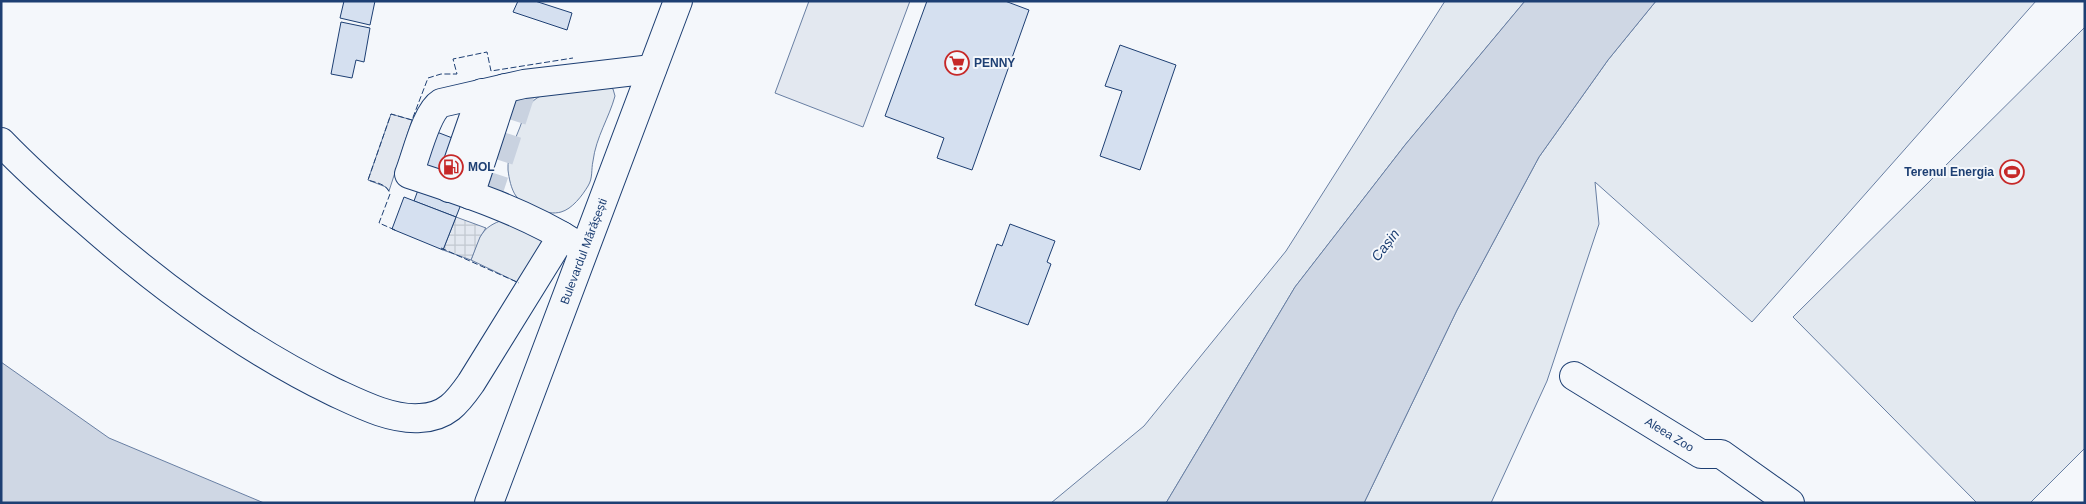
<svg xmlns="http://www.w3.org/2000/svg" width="2086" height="504" viewBox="0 0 2086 504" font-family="Arial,sans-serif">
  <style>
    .green { fill: #e3e9f0; stroke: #687fa3 }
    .parking { fill: #e3e8f0; stroke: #687fa3 }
    .plaza { fill: url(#plaza-grid); stroke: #687fa3 }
    .water { fill: #cfd7e4; stroke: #687fa3 }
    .building { fill: #d5e0f0; stroke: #1d3f73 }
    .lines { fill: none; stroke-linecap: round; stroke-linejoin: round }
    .minor-tunnel { stroke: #c9d2e0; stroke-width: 28; stroke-dasharray: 28 14; stroke-linecap: butt }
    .minor-casing { stroke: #1d3f73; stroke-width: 30 }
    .major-casing { stroke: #1d3f73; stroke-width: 30 }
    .minor { stroke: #f4f7fb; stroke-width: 28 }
    .major { stroke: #f4f7fb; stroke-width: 28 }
    .fence { stroke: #1d3f73; stroke-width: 1; stroke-dasharray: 6 2.5; stroke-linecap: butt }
    .labels { text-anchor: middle; stroke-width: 4; stroke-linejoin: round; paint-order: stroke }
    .poi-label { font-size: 12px; font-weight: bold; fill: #1d3f73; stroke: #f4f7fb; text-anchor: start }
    .street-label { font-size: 12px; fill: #1d3f73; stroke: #f4f7fb }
    .water-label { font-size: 14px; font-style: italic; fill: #1d3f73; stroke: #f4f7fb }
  </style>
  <defs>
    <pattern id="plaza-grid" width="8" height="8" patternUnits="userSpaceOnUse" patternTransform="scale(1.25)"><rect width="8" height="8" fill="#e3e8f0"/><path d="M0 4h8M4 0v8" fill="none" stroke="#c2c8d1"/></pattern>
  </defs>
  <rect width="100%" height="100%" fill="#f4f7fb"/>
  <g class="green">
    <path d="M1445,1H1525L1405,145L1295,287L1166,503H1051L1144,426L1286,251Z"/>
    <path d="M1656,1H2036L1752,322L1595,182L1599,224L1547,381L1491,503H1364L1457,310L1539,157L1608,60Z"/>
    <path d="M2085,27V448L2030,503H1977L1793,317Z"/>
    <path d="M608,86L613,89L615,96C609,118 596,137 593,161C591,170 593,178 588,186C582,196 572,209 561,212C547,216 524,207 516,196C511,189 509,178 508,170C507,156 515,140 520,127C524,116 527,104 537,98C549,90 592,88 608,86Z"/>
    <path d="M500,221L509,222L544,240L519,283L471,260C478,241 479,229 500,221Z"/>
  </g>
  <g class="parking">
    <path d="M809,1H910L863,127L775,93Z"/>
    <path d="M391,114L412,120L389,191L386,187L368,180Z"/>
  </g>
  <path class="plaza" d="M456,217L486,228L480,237L471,260L443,250Z"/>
  <g class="water">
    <path d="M1525,1H1656L1608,60L1539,157L1457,310L1364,503H1166L1295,287L1405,145Z"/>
    <path d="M1,362L109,438L264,503H1Z"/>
  </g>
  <g class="building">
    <path d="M344,1H375L370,25L340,18Z"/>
    <path d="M518,1H535L572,13L567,30L513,12Z"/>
    <path d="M927,1H1005L1029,10L972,170L937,158L944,138L885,116Z"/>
    <path d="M341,22L370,28L364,62L356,60L352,78L331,74Z"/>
    <path d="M1120,45L1176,65L1140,170L1100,156L1122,91L1105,86Z"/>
    <path d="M416,124L494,154L469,184L456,217L414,201L425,171Z"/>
    <path d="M404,197L456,217L443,250L392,229Z"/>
    <path d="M1010,224L1055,241L1047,262L1051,264L1028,325L975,305L997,244L1002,246Z"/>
  </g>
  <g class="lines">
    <path class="minor-tunnel" d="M486,200L524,84"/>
    <g class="minor-casing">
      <g id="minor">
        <path d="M1,142C28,170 56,195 85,220C160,286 243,348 334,392C360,404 391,420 420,418C446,417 457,403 471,383L562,236"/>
        <path d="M449,188L482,93"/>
        <path d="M470,195L505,88"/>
        <path d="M577,245C525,212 467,193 409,174C416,157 426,112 441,103L524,84L652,69"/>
        <path id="s1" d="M1574,376L1701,454H1721L1790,503"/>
      </g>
    </g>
    <g class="major-casing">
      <g id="major">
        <path id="s2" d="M489,503L678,1"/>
      </g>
    </g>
    <use href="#minor" class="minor"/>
    <use href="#major" class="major"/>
    <g class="fence">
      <path d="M395,230L379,223L390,194C387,184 377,183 368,180L391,114L412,120L428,78L441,74H457L453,59L487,52L491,71L573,58"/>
      <path d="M441,248L519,283"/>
    </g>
  </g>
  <defs>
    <g id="supermarket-ring" transform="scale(1.25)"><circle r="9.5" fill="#f4f7fb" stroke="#c62828" stroke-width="1.5"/><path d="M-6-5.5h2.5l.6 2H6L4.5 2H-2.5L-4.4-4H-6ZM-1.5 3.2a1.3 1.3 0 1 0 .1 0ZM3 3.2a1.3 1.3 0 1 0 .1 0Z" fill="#c62828"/></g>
    <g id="fuel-ring" transform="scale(1.25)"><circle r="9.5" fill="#f4f7fb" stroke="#c62828" stroke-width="1.5"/><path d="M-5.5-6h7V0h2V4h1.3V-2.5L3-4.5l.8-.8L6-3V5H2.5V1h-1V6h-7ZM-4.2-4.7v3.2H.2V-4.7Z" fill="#c62828"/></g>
    <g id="stadium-ring" transform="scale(1.25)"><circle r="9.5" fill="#f4f7fb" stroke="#c62828" stroke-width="1.5"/><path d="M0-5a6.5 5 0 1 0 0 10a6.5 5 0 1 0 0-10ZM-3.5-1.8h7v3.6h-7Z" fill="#c62828"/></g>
  </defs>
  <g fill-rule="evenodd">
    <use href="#supermarket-ring" x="957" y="63"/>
    <use href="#fuel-ring" x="451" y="167"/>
    <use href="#stadium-ring" x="2012" y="172"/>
  </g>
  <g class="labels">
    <g class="poi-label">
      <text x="974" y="67">PENNY</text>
      <text x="468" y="171">MOL</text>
      <text x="1994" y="176" text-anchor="end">Terenul Energia</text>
    </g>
    <g class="street-label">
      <text dy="4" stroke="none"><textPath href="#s2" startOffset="269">Bulevardul Mărășești</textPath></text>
      <text dy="4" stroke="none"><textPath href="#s1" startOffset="112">Aleea Zoo</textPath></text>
    </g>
    <g class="water-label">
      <text transform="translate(1385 245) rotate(-52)" y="5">Cașin</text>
    </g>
  </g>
  <rect width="2086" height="504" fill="none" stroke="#1d3f73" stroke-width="5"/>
</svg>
